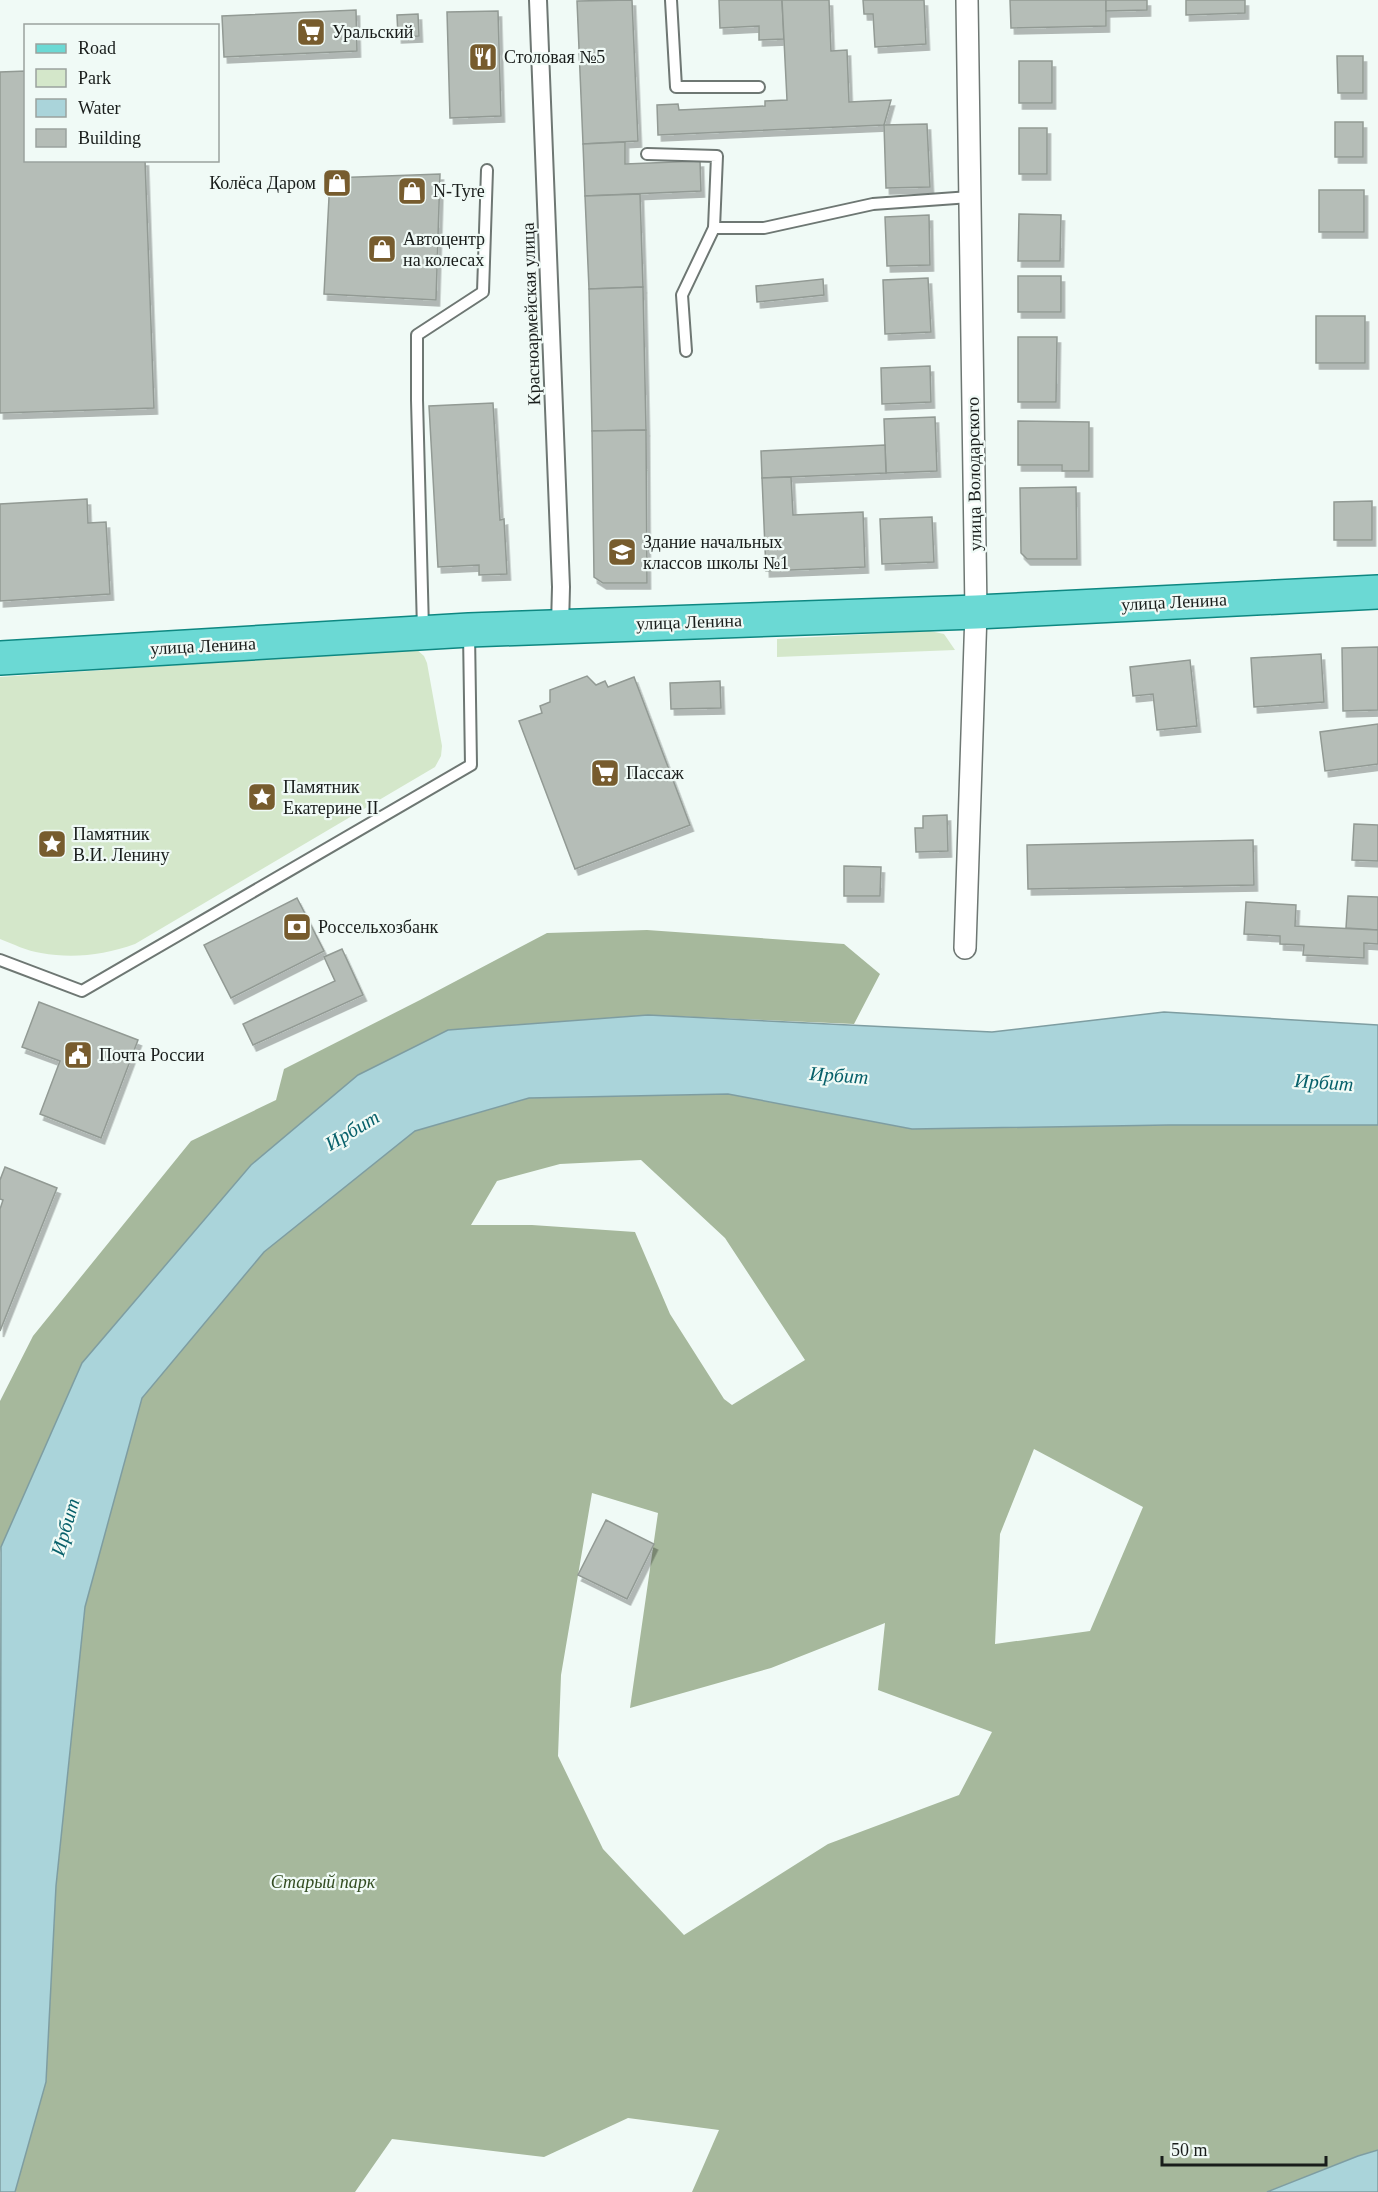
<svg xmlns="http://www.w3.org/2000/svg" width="1378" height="2192" viewBox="0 0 1378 2192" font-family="'Times New Roman',serif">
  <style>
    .green { fill: #d4e7ca }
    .forest { fill: #a6b89c; fill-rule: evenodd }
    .water { fill: #aad4da; stroke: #7e9da1; stroke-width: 1.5 }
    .building { fill: #b5bdb7; stroke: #929a94; stroke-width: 1.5; filter: url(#shadow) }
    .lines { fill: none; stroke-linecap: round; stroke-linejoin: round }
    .service-casing { stroke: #6e7773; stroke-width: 14 }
    .pedestrian-casing { stroke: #6e7773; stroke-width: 20 }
    .minor-casing { stroke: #6e7773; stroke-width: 24 }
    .primary-casing { stroke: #0e8781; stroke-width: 36 }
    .service { stroke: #fff; stroke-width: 10 }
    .pedestrian { stroke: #fff; stroke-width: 16 }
    .minor { stroke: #fff; stroke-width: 21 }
    .primary { stroke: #6bd9d4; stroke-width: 33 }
    .labels { text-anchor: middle; stroke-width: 4.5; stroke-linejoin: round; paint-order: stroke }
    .poi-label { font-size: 18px; fill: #191d1b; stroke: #f0faf6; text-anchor: start }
    .street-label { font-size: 18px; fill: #191d1b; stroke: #f0faf6 }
    .park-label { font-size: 18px; font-style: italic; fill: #334d22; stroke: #f0faf6 }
    .water-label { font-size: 20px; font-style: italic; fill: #07606a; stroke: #f0faf6 }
  </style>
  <defs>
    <filter id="shadow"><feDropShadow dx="3.5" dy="6" stdDeviation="0" flood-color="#0004"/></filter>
  </defs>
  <rect width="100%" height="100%" fill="#f0faf6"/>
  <g class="green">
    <path d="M930,631L944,634L955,650L777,657V639Z"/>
    <path d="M416,649L424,656L427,663L442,746L441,756L435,767L135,944C104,955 73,959 41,953C27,951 13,944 0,939V677Z"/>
  </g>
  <g class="forest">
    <path d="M647,930L844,944L880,974L854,1024L648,1015L448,1030L358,1075L251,1165L82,1363L1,1547L0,1553V1401L33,1336L191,1141L276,1100L284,1069L420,1000L547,933Z"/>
    <path d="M728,1094L912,1129L1169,1125H1378V2150L1358,2156L1267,2192H692L719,2130L628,2118L544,2157L392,2139L355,2192H15L46,2082L56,1886L85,1607L142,1398L264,1252L415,1131L529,1098ZM641,1160L725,1238L805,1360L732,1405L724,1399L670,1314L635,1232L532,1225H471L497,1181L560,1164ZM1034,1449L1143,1507L1090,1631L995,1644L1000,1534ZM592,1493L658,1513L630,1708L771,1668L885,1623L878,1690L992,1732L959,1795L828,1844L684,1935L603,1849L558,1756L561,1675Z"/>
  </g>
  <g class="water">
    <path d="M1164,1012L1378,1025V1125H1169L912,1129L728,1094L529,1098L415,1131L264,1252L142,1398L85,1607L56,1886L46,2082L15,2192H0L1,1547L82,1363L251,1165L358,1075L448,1030L648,1015L992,1032Z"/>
    <path d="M1378,2150V2192H1267L1358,2156Z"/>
  </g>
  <g class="building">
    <path d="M632,0L638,141L583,144L577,1Z"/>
    <path d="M719,0H782L784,39L759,40V26L720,28Z"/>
    <path d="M782,0H829L831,51L847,50L849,102L891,100L884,125L658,135L657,105L678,104L679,110L765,106V101L787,100Z"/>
    <path d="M863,0H924L926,44L875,47L873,14H864Z"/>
    <path d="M1010,0H1106V26L1011,28Z"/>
    <path d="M1106,0H1147V10L1106,11Z"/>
    <path d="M1186,0H1245V13L1186,15Z"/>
    <path d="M356,10L357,51L224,57L222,16Z"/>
    <path d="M498,11L501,116L450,118L447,12Z"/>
    <path d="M418,14L419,36L398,37L397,15Z"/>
    <path d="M1337,56H1363V93H1338Z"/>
    <rect x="1019" y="61" width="33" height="42"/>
    <path d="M26,71V160H145L154,408L0,413V72Z"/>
    <rect x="1335" y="122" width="28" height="35"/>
    <path d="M927,124L930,187L886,188L884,125Z"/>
    <rect x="1019" y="128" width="28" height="46"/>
    <path d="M625,142V164L700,161L701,191L585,196L583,144Z"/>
    <path d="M440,174L436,300L324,294L330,178Z"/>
    <rect x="1319" y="190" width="45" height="42"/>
    <path d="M640,194L643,287L589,289L585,196Z"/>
    <path d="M1019,214L1061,215L1060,261H1018Z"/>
    <path d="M929,215L930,265L887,266L885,217Z"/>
    <rect x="1018" y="276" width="43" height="36"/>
    <path d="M928,278L931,332L885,334L883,280Z"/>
    <path d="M823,279L824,295L757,302L756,286Z"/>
    <path d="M643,287L646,430L592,431L589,289Z"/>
    <rect x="1316" y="316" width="49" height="47"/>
    <path d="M1018,337H1057L1056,402H1018Z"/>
    <path d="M930,366L931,402L882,404L881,368Z"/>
    <path d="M493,403L500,520L504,519L507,574L479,575V565L438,567L429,406Z"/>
    <path d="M935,417L937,471L886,473L884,419Z"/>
    <path d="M1018,421L1089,422V471H1062V465H1018Z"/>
    <path d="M646,430L647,583H603L594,577L592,431Z"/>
    <path d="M885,445L886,473L762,478L761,451Z"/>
    <path d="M791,477L793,515L863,512L865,567L766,571L762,478Z"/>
    <path d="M1076,487L1077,559H1027L1021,553L1020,488Z"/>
    <path d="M87,499L88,523L106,522L110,594L0,601V504Z"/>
    <path d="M1372,501V540H1334V502Z"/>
    <path d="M932,517L934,562L882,564L880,519Z"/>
    <path d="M1378,647V710L1343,711L1342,648Z"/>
    <path d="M1321,654L1324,702L1254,707L1251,658Z"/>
    <path d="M1190,660L1197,726L1157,730L1153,694L1133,696L1130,667Z"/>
    <path d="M587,676L596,685L605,681L608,687L634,677L690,825L575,869L519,721L542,713L540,706L550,702V690Z"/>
    <path d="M720,681L721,708L671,709L670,683Z"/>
    <path d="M1378,724V764L1325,771L1320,732Z"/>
    <path d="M947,815L948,851L916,852L915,828H923V816Z"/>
    <path d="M1354,824L1378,825V861L1352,860Z"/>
    <path d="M1253,840L1254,885L1028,889L1027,845Z"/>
    <path d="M844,866L881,867L880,896H844Z"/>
    <path d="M1348,896L1378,897V930L1346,928Z"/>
    <path d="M297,898L324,951L231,998L204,945Z"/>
    <path d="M1246,902L1296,905L1295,926L1378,930V944L1364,943V958L1303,955L1304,945L1280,944V936L1244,934Z"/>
    <path d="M342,949L363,995L253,1045L243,1024L335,981L324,957Z"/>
    <path d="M39,1002L138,1040L101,1138L40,1114L60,1061L22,1047Z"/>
    <path d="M5,1167L57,1188L0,1331V1209L3,1200L0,1199V1180Z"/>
    <path d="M606,1520L654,1544L627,1599L578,1575Z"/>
  </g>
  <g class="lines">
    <g class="service-casing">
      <g id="service">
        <path d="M671,0L676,87H759"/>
        <path d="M647,154L717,156L714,228H764L873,204L970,197"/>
        <path d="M686,351L682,295L714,228"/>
        <path d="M423,629L417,400V335L483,292L487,170"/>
        <path d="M0,960L82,991L471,765L469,633"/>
      </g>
    </g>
    <g class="pedestrian-casing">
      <path id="pedestrian" d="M538,0L561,587L560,626"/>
    </g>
    <g class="minor-casing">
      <path id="minor" d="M965,948L976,612L967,0"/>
    </g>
    <g class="primary-casing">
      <path id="primary" d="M0,658L469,630L976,612L1378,592"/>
    </g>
    <use href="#service" class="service"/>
    <use href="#pedestrian" class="pedestrian"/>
    <use href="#minor" class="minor"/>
    <use href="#primary" class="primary"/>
  </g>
  <defs>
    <g id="supermarket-square" transform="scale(1.5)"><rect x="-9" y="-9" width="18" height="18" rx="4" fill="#775c2e" stroke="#f0faf6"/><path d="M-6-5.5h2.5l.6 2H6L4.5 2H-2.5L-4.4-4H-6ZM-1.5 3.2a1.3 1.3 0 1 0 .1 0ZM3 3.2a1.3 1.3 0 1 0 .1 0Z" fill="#fff"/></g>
    <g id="restaurant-square" transform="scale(1.5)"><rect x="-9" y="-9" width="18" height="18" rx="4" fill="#775c2e" stroke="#f0faf6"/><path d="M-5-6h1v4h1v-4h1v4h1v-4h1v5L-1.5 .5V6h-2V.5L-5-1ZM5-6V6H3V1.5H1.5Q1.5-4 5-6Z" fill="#fff"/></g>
    <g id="shop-square" transform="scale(1.5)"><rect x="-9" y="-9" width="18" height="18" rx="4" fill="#775c2e" stroke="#f0faf6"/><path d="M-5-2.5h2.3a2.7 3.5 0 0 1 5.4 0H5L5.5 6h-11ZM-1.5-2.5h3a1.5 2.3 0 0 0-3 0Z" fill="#fff"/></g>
    <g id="school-square" transform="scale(1.5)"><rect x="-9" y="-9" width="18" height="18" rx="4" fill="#775c2e" stroke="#f0faf6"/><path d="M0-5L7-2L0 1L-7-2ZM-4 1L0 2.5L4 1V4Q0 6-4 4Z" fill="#fff"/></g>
    <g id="sight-square" transform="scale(1.5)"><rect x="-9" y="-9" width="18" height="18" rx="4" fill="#775c2e" stroke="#f0faf6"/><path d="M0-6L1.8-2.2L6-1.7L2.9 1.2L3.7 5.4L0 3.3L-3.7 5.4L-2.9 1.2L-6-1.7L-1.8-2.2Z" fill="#fff"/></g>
    <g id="bank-square" transform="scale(1.5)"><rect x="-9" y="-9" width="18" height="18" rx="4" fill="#775c2e" stroke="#f0faf6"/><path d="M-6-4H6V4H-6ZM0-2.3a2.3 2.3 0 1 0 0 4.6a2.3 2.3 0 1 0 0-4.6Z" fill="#fff"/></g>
    <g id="civic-square" transform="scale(1.5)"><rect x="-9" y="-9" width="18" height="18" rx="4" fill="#775c2e" stroke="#f0faf6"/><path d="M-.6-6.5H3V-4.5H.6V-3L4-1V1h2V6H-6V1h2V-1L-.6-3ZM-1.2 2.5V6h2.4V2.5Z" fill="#fff"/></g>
  </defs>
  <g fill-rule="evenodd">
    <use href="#supermarket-square" x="311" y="32"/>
    <use href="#restaurant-square" x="483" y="57"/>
    <use href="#shop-square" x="337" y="183"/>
    <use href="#shop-square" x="412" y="191"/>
    <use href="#shop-square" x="382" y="249"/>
    <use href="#school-square" x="622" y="552"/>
    <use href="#supermarket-square" x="605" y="773"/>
    <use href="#sight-square" x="262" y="797"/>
    <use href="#sight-square" x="52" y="844"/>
    <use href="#bank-square" x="297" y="927"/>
    <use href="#civic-square" x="78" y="1055"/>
  </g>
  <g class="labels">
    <g class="poi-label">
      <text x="332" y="38">Уральский</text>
      <text x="504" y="63">Столовая №5</text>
      <text x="316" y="189" text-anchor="end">Колёса Даром</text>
      <text x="433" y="197">N-Tyre</text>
      <text x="403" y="245">Автоцентр<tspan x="403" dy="21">на колесах</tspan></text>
      <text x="643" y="548">Здание начальных<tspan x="643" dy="21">классов школы №1</tspan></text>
      <text x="626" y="779">Пассаж</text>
      <text x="283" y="793">Памятник<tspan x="283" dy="21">Екатерине II</tspan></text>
      <text x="73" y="840">Памятник<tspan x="73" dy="21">В.И. Ленину</tspan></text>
      <text x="318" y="933">Россельхозбанк</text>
      <text x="99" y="1061">Почта России</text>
    </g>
    <g class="street-label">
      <text transform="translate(531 314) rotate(-92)" y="6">Красноармейская улица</text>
      <text transform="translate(974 474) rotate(-91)" y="6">улица Володарского</text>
      <text transform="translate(1174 602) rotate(-3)" y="6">улица Ленина</text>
      <text transform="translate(689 622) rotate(-2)" y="6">улица Ленина</text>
      <text transform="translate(203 646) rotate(-3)" y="6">улица Ленина</text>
    </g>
    <g class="park-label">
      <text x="323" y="1888">Старый парк</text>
    </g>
    <g class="water-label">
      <text transform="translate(839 1075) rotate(4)" y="7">Ирбит</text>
      <text transform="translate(1324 1082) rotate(4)" y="7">Ирбит</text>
      <text transform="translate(352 1130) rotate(-31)" y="7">Ирбит</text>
      <text transform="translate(65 1527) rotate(-74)" y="7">Ирбит</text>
    </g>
  </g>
  <rect x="24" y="24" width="195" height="138" fill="#f0faf6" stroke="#9aa29e" stroke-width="1.5"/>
  <rect x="36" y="44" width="30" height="9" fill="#6bd9d4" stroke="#9aa29e" stroke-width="1.5"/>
  <text x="78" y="54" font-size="18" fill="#191d1b">Road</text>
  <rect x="36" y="69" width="30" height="18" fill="#d4e7ca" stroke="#9aa29e" stroke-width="1.5"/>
  <text x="78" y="84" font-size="18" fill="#191d1b">Park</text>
  <rect x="36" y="99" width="30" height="18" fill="#aad4da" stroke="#9aa29e" stroke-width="1.5"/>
  <text x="78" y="114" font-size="18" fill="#191d1b">Water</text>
  <rect x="36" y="129" width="30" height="18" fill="#b5bdb7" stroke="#9aa29e" stroke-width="1.5"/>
  <text x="78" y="144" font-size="18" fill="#191d1b">Building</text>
  <path d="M1162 2156v9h164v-9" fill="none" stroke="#191d1b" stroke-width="3"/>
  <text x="1171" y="2156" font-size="18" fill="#191d1b" stroke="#f0faf6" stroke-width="4.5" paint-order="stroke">50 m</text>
</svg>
